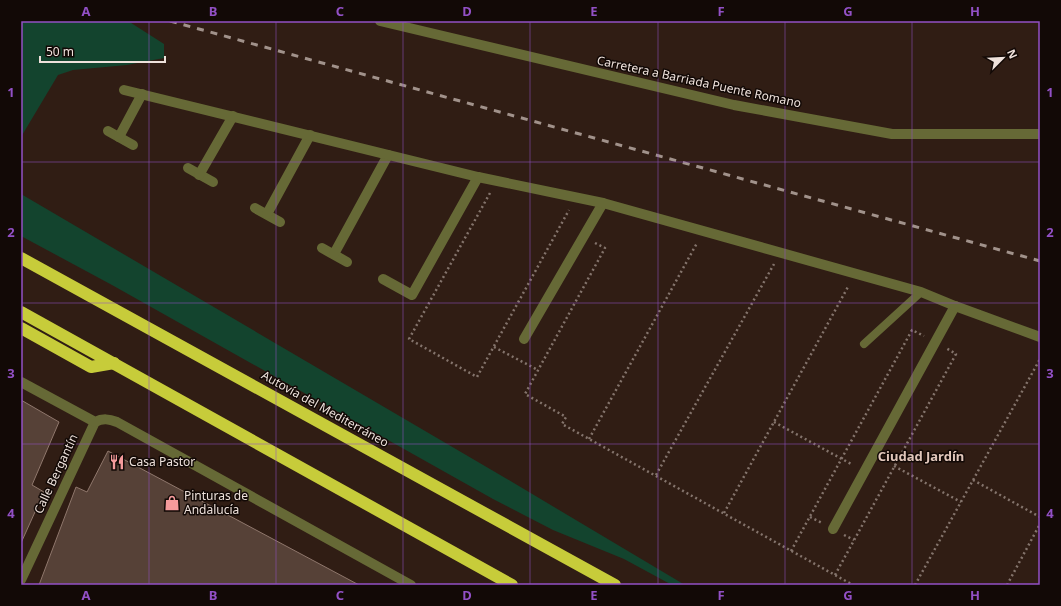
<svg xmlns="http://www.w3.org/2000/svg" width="1061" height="606" viewBox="0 0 1061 606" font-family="'Noto Sans',sans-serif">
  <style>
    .green { fill: #13442e }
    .building { fill: #564137; stroke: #8f776c }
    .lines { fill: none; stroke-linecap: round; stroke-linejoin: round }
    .path { stroke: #84746c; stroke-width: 2.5; stroke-dasharray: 2 3; stroke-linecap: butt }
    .service { stroke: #666936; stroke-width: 8 }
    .minor { stroke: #666936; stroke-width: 10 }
    .tertiary { stroke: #666936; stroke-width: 10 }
    .motorway { stroke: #c7cc3a; stroke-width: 12 }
    .rail { stroke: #a1928b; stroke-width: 3; stroke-dasharray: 7 7; stroke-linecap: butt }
    .grid { fill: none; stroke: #9250c5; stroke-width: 1; stroke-opacity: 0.55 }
    .labels { text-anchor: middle; stroke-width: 3; stroke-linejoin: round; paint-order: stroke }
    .street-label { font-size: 12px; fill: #eee1db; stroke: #120906 }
    .poi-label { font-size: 12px; fill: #eee1db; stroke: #120906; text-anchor: start }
    .neighbourhood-label { font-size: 13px; font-weight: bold; fill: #e0c6ba; stroke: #120906 }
    .neatline { fill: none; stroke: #9250c5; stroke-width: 1.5 }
    .grid-label { font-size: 13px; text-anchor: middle; font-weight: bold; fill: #9250c5 }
  </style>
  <rect width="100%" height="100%" fill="#301d14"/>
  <g class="green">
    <path d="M21,21H128L164,44V58L127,65L73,70L58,75L21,137Z"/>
    <path d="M21,194L507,479L685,585H672L624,559L553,530L493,499L112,285L21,236Z"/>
  </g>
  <g class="building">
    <path d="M21,400L59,422L32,485L44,492L21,543Z"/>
    <path d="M108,451L359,585H39L76,487L87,492Z"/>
  </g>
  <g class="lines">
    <g class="path">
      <path d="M490,193L409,339L477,377L569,210"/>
      <path d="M595,243L605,248L525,394L566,417L562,424L853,585"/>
      <path d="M494,347L538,370"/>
      <path d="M774,422L853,465"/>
      <path d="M589,439L697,243"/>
      <path d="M894,466L961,502"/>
      <path d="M656,475L774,264"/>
      <path d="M973,480L1040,517"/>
      <path d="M724,513L849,285"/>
      <path d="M810,517L822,523"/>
      <path d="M844,535L854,540"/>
      <path d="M791,551L912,330L924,336"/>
      <path d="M835,575L956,354L946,348"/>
      <path d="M915,585L1040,359"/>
      <path d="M1007,585L1040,524"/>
    </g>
    <path class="service" d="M864,344L921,292"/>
    <g class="minor">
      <path d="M108,131L133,145"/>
      <path d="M119,137L142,94"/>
      <path d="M188,168L213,182"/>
      <path d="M199,175L233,116"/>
      <path d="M255,208L280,222"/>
      <path d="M267,214L310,135"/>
      <path d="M322,248L347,262"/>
      <path d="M334,254L388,155"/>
      <path d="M383,279L412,295L478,177"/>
      <path d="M524,339L603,203"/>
      <path d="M833,529L955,306"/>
      <path d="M21,580L95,422"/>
    </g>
    <g class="tertiary">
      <path d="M380,21L734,105L892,134H1040"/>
      <path d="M124,90L478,177L603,203L921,292L955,306L1040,337"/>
      <path d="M21,382L95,422C103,418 109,419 117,422L411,585"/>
    </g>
    <g class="motorway">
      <path d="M21,258L615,585"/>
      <path d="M21,312L512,585"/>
      <path d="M21,328L91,367L114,363"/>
    </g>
    <path class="rail" d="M170,21L1040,261"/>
  </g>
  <path class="grid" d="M149,21V585M276,21V585M403,21V585M530,21V585M658,21V585M785,21V585M912,21V585M21,162H1040M21,303H1040M21,444H1040"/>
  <defs>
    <g id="restaurant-bare" transform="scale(1.2)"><path d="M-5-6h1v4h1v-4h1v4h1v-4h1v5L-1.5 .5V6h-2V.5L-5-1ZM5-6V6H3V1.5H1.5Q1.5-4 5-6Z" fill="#f59b9c" stroke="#120906" stroke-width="2.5" paint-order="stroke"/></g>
    <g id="shop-bare" transform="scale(1.2)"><path d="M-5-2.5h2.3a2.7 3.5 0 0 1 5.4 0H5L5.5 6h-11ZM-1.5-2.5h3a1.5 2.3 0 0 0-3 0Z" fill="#f59b9c" stroke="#120906" stroke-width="2.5" paint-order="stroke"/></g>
  </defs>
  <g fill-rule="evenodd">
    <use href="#restaurant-bare" x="117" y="462"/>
    <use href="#shop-bare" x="172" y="503"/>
  </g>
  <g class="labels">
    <g class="street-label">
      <text transform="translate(699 82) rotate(12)" y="4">Carretera a Barriada Puente Romano</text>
      <text transform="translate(325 409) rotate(29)" y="4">Autovía del Mediterráneo</text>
      <text transform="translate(56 474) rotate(-65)" y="4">Calle Bergantín</text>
    </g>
    <g class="poi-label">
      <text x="129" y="466">Casa Pastor</text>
      <text x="184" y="500">Pinturas de<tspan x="184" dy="14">Andalucía</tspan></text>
    </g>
    <g class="neighbourhood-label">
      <text x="921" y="461">Ciudad Jardín</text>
    </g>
  </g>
  <rect width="1061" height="606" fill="none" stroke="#120906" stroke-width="44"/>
  <g transform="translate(1003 58) rotate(66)" stroke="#120906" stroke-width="3" paint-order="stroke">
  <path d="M0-3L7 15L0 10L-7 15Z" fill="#eee1db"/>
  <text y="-6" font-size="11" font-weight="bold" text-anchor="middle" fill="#eee1db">N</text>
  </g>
  <path d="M40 56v6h125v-6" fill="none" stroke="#eee1db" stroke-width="2"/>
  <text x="46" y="56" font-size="12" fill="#eee1db" stroke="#120906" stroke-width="3" paint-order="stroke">50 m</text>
  <rect x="22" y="22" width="1017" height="562" class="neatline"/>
  <g class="grid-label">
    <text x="86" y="16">A</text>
    <text x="213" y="16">B</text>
    <text x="340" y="16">C</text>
    <text x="467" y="16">D</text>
    <text x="594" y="16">E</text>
    <text x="721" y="16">F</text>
    <text x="848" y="16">G</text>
    <text x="975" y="16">H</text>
    <text x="11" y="97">1</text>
    <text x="1050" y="97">1</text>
    <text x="11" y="237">2</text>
    <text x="1050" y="237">2</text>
    <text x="11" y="378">3</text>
    <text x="1050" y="378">3</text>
    <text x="11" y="518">4</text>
    <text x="1050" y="518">4</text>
    <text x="86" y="600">A</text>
    <text x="213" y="600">B</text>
    <text x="340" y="600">C</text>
    <text x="467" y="600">D</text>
    <text x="594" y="600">E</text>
    <text x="721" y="600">F</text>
    <text x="848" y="600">G</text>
    <text x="975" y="600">H</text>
  </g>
</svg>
